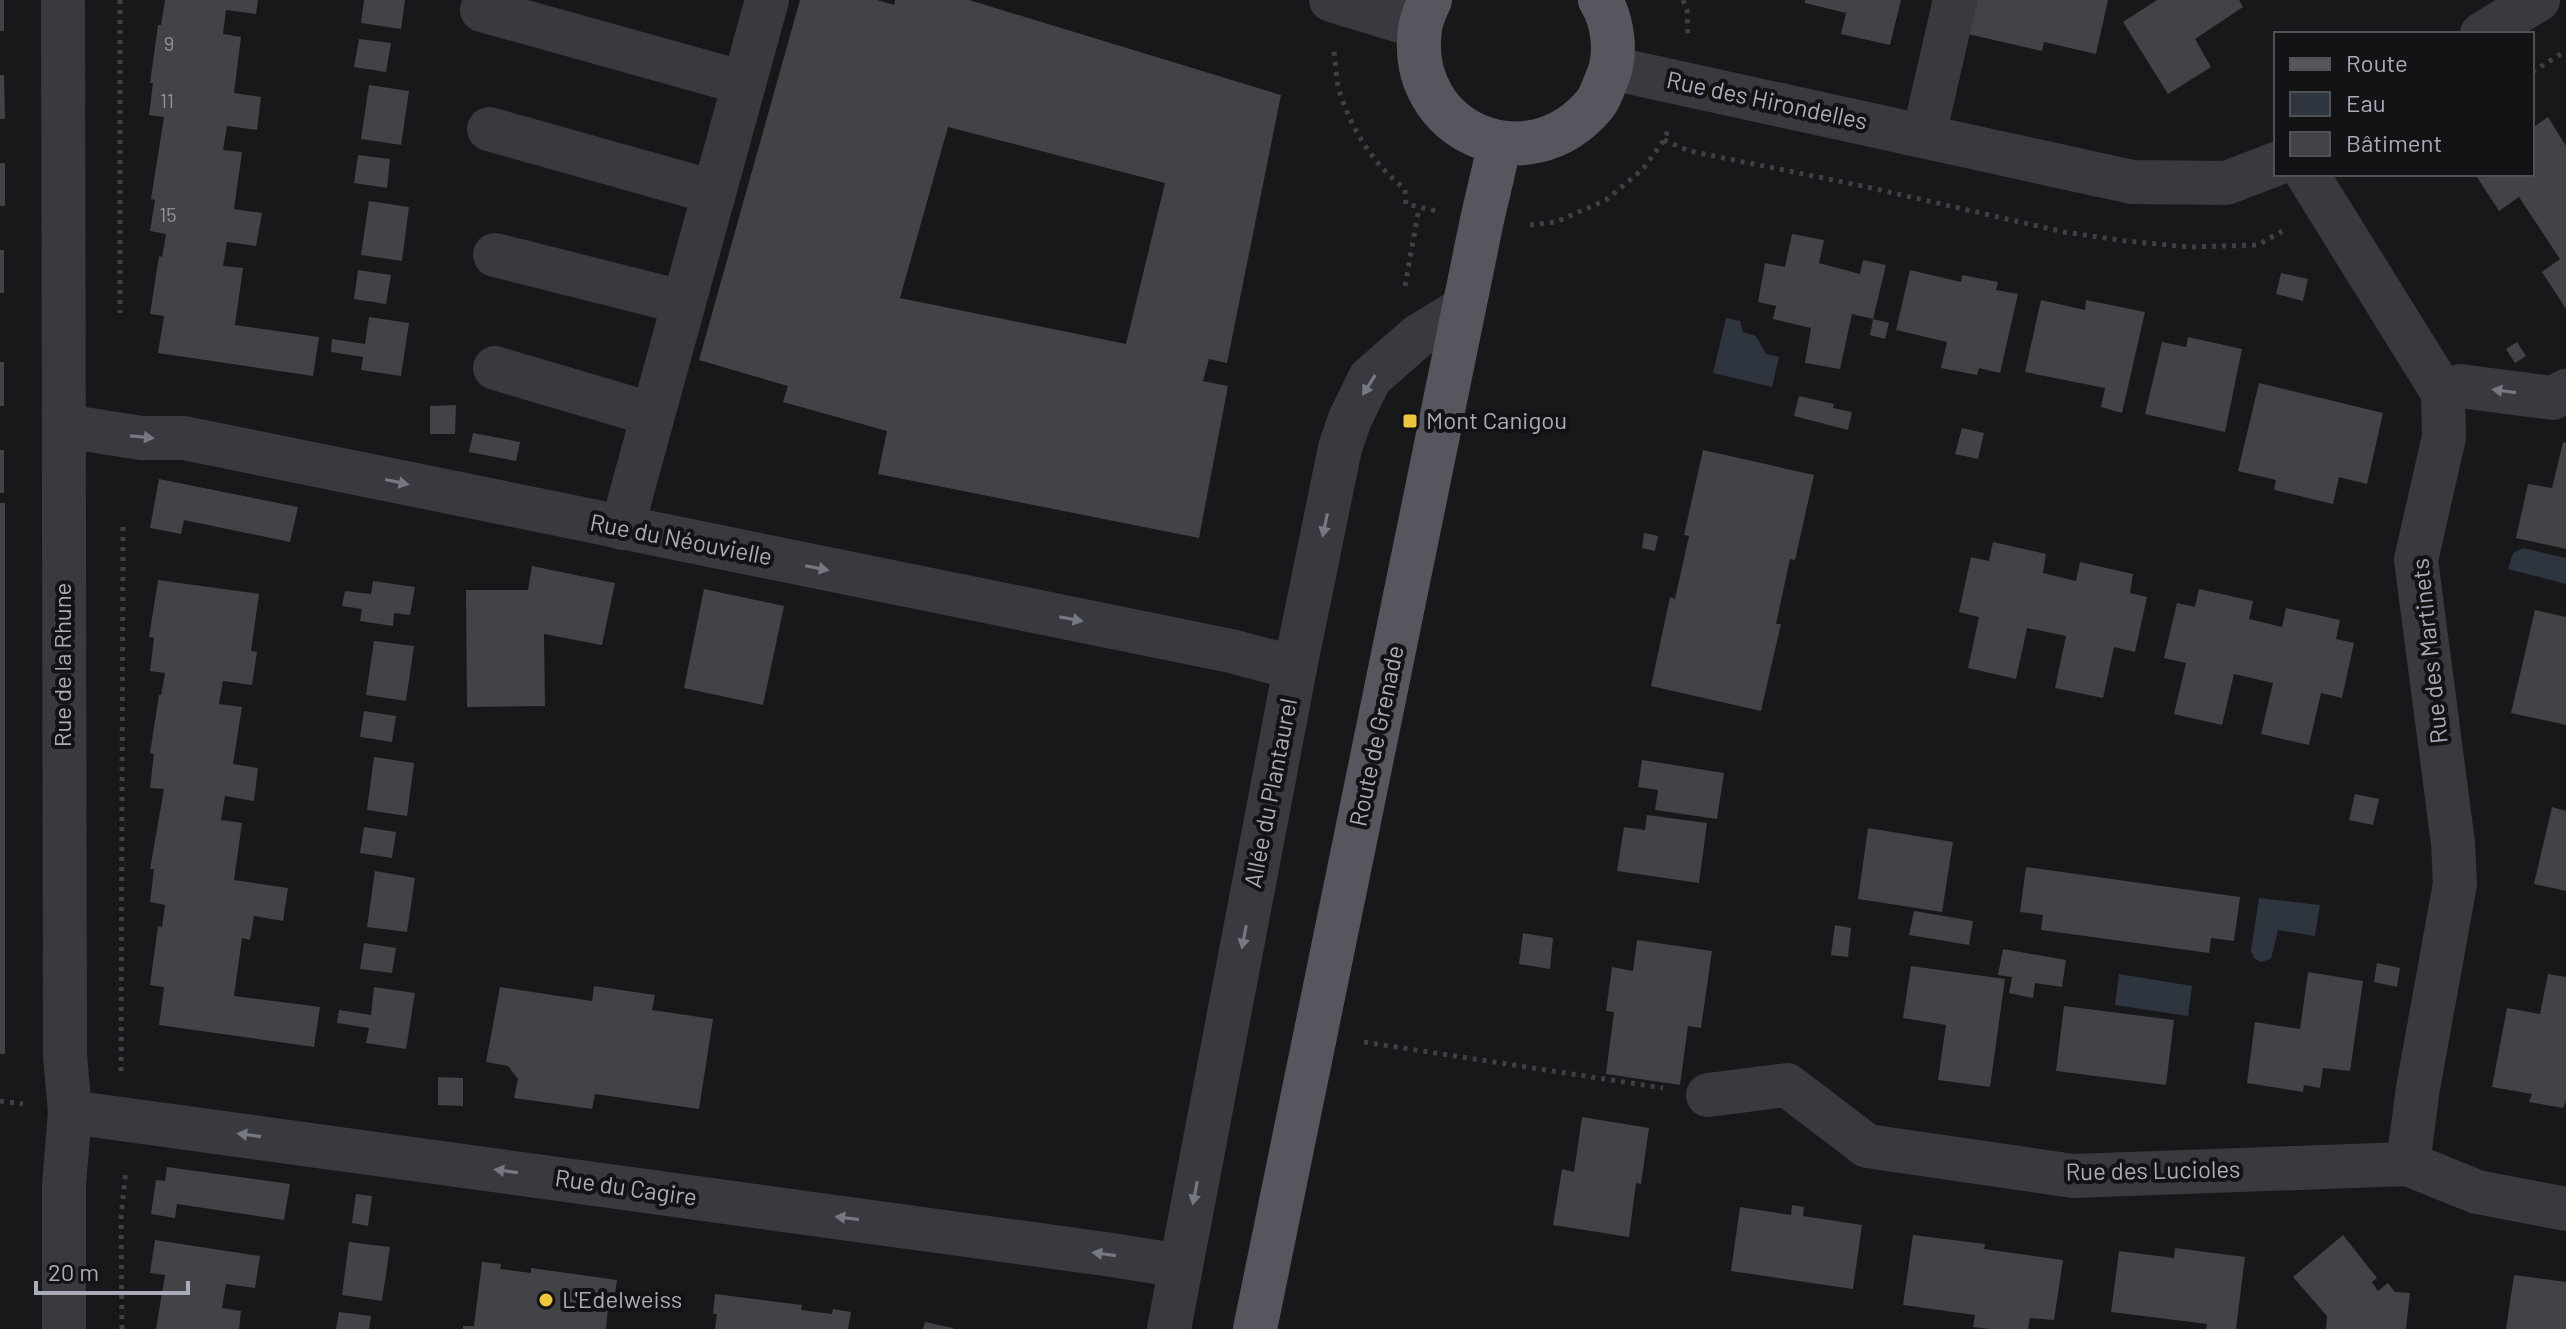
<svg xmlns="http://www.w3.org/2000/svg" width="2566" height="1329" viewBox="0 0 2566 1329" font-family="Barlow,sans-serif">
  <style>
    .water { fill: #2e353e }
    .building { fill: #424247; fill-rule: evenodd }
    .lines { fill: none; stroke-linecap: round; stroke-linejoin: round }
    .path { stroke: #3f4046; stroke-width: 5; stroke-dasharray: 4 6; stroke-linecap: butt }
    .minor { stroke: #39393f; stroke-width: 44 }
    .major { stroke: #55565e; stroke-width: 44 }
    .oneway { fill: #777982 }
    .poi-dot { fill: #edc63c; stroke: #131315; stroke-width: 3 }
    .labels { text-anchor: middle; stroke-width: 8; stroke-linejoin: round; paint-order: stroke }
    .number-label { font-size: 20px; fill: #90929c }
    .street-label { font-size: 24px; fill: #aaadb9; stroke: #131315 }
    .poi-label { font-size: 24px; fill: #aaadb9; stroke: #131315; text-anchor: start }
  </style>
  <rect width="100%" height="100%" fill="#18181a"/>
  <g class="water">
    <path d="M1726,318L1740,321L1743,332L1756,336L1766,354L1779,357L1772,387L1713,373Z"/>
    <path d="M2523,548L2566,558V584L2508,569L2513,553Z"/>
    <path d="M2259,898L2320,905L2315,936L2278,930L2271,959L2261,962L2254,958L2251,951Z"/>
    <path d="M2119,974L2192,986L2188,1016L2115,1005Z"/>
  </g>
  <g class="building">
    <rect x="0" y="0" width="4" height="31"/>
    <path d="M165,0H258L256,14L226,10L223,34L241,37L234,93L261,97L257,130L227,126L223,150L242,152L234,209L262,213L256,246L227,242L223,266L243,268L235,325L319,337L313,376L158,353L164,316L150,314L159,256L162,257L166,234L150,231L155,200L151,199L164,117L149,115L153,83H150L158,25H161Z"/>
    <path d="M364,0H405L401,29L361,23Z"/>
    <path d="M800,0H877L894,5L895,0H969L1281,95L1227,363L1209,359L1203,381L1228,386L1199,538L878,474L887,431L783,402L788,386L699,360ZM948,127L1165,183L1126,344L900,298Z"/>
    <path d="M1805,0H1901L1890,45L1841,34L1846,13L1805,3Z"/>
    <path d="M1977,0H2108L2096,54L2044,42L2042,51L1968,34Z"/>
    <path d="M2157,0H2239L2243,7L2195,39L2211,67L2168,94L2123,22Z"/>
    <path d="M359,39L391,43L386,72L354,67Z"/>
    <path d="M0,75H4L5,119H0Z"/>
    <path d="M369,85L409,91L401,145L361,139Z"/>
    <path d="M2548,117L2566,146V309L2542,272L2560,259L2519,197L2499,211L2475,174H2532V128Z"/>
    <path d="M358,155L390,159L387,188L354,183Z"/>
    <rect x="0" y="163" width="5" height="43"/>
    <path d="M369,201L409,207L402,261L361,255Z"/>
    <path d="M1792,234L1824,240L1819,263L1860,274L1863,260L1886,265L1873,319L1889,323L1885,339L1870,335L1873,319L1852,314L1840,369L1805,363L1811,328L1773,319L1776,306L1758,302L1765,263L1785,267Z"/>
    <rect x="0" y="250" width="4" height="43"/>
    <path d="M358,270L391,275L386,304L354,299Z"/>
    <path d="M1910,270L1961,282L1962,275L1998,282L1996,290L2018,294L2000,373L1979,368L1977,375L1941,368L1947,342L1896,330Z"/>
    <path d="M2281,273L2308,279L2303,301L2276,294Z"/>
    <path d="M2041,300L2085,310L2086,300L2145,312L2122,413L2101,407L2105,388L2025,372Z"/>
    <path d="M369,317L409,323L401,376L361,370L363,357L331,352L332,339L365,344Z"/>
    <path d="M2188,337L2242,349L2225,432L2145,414L2162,342L2186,347Z"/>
    <path d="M2517,342L2526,356L2515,363L2506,349Z"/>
    <rect x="0" y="362" width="4" height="44"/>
    <path d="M2259,383L2383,413L2367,484L2339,477L2333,504L2274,490L2276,480L2238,471Z"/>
    <path d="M1799,396L1834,404L1833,408L1852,412L1848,430L1794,416Z"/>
    <path d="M456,405L455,434H430V406Z"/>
    <path d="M1962,428L1984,433L1978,459L1955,454Z"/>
    <path d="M473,433L520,442L516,461L469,452Z"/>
    <path d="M2563,442L2566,443V549L2516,538L2528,484L2552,488Z"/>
    <rect x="0" y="450" width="4" height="43"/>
    <path d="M1703,450L1814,475L1795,560L1790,559L1776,624H1781L1761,711L1651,686L1670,597L1675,599L1689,536L1684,535Z"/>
    <path d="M159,479L298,507L290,542L184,520L181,534L150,528Z"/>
    <rect x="0" y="503" width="5" height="551"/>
    <path d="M1644,533L1658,536L1655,551L1642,548Z"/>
    <path d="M1993,542L2046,554L2043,573L2076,581L2080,562L2133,574L2130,593L2147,597L2135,652L2114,647L2103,698L2055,688L2066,636L2027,628L2016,679L1968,668L1979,617L1959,612L1971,557L1989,561Z"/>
    <path d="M532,566L615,583L602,645L544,634L545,706L467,707L466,590H528Z"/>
    <path d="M158,580L259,594L251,651L257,652L252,685L223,681L219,704L242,707L233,764L258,768L254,801L225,796L221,820L242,823L234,880L288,888L283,921L254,916L250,940L242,938L234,996L320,1007L314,1047L159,1025L164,987L150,985L158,926L162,927L165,905L150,902L154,869H150L164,789L150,788L154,754L150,753L159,695H161L165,673L150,671L154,638L149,637Z"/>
    <path d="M373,581L415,587L410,615L394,613L393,626L360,621L362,609L342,606L345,591L371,594Z"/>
    <path d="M704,589L784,606L763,705L684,688Z"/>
    <path d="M2199,589L2253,601L2249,619L2282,627L2286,608L2340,620L2336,639L2354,643L2342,698L2321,693L2309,745L2261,734L2273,683L2234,674L2222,725L2174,714L2186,663L2164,658L2177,603L2195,607Z"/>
    <path d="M2535,610L2566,617V725L2511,713Z"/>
    <path d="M374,641L414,646L406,701L366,695Z"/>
    <path d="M364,711L396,716L392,742L360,737Z"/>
    <path d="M374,757L414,763L407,816L367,810Z"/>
    <path d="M1642,760L1724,773L1717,819L1655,810L1658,790L1638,787Z"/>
    <path d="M2355,794L2379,799L2373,825L2349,820Z"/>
    <path d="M2552,807L2566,811V891L2534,884Z"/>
    <path d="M1647,815L1707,823L1699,883L1617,871L1624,827L1645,830Z"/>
    <path d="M364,827L396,832L392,858L360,853Z"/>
    <path d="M1868,828L1953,842L1942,912L1858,899Z"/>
    <path d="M2026,867L2240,897L2234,941L2211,938L2209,953L2041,930L2043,915L2020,912Z"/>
    <path d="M375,871L415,878L407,932L367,927Z"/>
    <path d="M1914,911L1973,921L1969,945L1909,935Z"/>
    <path d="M1835,925L1851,928L1848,957L1831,955Z"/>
    <path d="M1523,933L1553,938L1550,969L1519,964Z"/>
    <path d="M1637,940L1712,951L1701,1028L1688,1026L1680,1085L1606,1074L1614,1012L1606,1011L1612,967L1633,971Z"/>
    <path d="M364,943L396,948L392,973L360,969Z"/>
    <path d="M2003,949L2066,960L2062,987L2035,983L2033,998L2009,993L2012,977L1998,975Z"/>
    <path d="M2377,963L2400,968L2397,987L2374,982Z"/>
    <path d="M1911,966L2005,979L1990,1087L1938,1080L1946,1025L1903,1018Z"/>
    <path d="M2308,972L2363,981L2350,1071L2323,1068L2320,1088L2304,1085L2303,1092L2247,1083L2255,1022L2300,1029Z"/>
    <path d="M2548,974L2566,977V1101L2563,1108L2529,1102L2532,1094L2492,1087L2507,1008L2540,1014Z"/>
    <path d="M594,986L655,995L652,1010L713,1019L699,1109L595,1094L592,1109L514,1098L518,1079L508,1066L486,1062L500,987L592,1001Z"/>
    <path d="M374,987L415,993L406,1049L366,1043L369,1028L337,1023L339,1010L371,1015Z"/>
    <path d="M2064,1006L2174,1020L2166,1085L2056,1071Z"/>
    <path d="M438,1077L463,1078V1106L438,1105Z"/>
    <path d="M1582,1117L1649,1128L1641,1184L1636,1183L1629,1237L1553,1225L1562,1169L1574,1172Z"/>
    <path d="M167,1167L290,1184L284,1220L177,1204L175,1218L151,1214L156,1180L165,1181Z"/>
    <path d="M356,1194L372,1196L368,1226L352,1223Z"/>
    <path d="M1792,1205L1804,1207L1803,1216L1862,1225L1853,1289L1731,1271L1740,1207L1791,1215Z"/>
    <path d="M1913,1235L1985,1244L1984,1249L2063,1260L2054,1320L2030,1318L2028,1329H1990L1973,1327L1975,1315L1903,1305Z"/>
    <path d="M2343,1235L2377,1278L2372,1282L2378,1291L2388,1283L2395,1292L2410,1293L2406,1329H2326L2327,1316L2293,1277Z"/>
    <path d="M155,1240L260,1256L255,1288L226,1284L222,1308L241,1311L239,1329H156L165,1275L150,1273Z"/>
    <path d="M349,1242L390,1247L382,1301L342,1295Z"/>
    <path d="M2175,1248L2245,1257L2236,1329H2206L2207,1324L2111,1312L2119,1251L2174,1258Z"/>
    <path d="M482,1262L501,1264L500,1269L531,1273V1268L617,1280L613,1308L608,1307L606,1329H463V1326H474Z"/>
    <path d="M2514,1275L2566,1282V1329H2506Z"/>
    <path d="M715,1294L802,1305L801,1310L832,1314L833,1309L851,1312L848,1329H715L717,1314H713Z"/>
    <path d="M339,1312L371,1316L369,1329H336Z"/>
    <path d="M925,1322L953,1328V1329H923Z"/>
  </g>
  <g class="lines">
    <g class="path">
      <path d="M120,0V313"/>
      <path d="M1683,0L1687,10L1688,37"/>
      <path d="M1334,52C1336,66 1336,83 1341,96C1353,132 1375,166 1405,189L1406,204L1437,211"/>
      <path d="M2532,72L2566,51"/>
      <path d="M1664,140L1689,151L1858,185L2064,232L2126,241L2189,247L2258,245L2284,230"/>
      <path d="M1530,225L1556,222L1606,200L1643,169L1664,140L1669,128"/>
      <path d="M1405,286L1419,208"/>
      <path d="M1364,1042L1663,1088"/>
      <path d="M121,1071L123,526"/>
      <path d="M0,1101L23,1104"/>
      <path d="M122,1329L121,1218L126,1169"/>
    </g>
    <g class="minor">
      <path d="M63,0L65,1055L70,1112L64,1185V1329"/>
      <path d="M1331,0L1420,27"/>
      <path d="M482,10L744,83"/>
      <path d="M2482,34L2538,0"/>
      <path d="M1611,68L2132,182L2226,183L2276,164"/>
      <path d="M489,129L713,192"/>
      <path d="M1924,135L1955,0"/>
      <path d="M2307,174L2443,393L2444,437L2416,560L2453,843L2455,884L2418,1088L2408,1164"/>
      <path d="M495,255L682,302"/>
      <path d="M495,368L651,414"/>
      <path d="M2443,393L2460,386L2553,398L2566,391"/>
      <path d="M65,426L141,438H184L1231,651L1295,668"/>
      <path d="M622,528L767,0"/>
      <path d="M1708,1095L1787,1085L1867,1146L2073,1176L2408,1164L2477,1192L2566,1209"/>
      <path d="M70,1112L1112,1255L1181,1266"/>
      <path d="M1169,1329L1295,668L1340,448L1350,419L1370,378L1418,336L1464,308"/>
    </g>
    <g class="major">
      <path d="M1430,0C1426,9 1421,19 1420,29C1406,132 1528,185 1595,104C1601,97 1604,85 1608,76C1617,54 1613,20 1600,0"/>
      <path d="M1255,1329L1482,220L1500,143"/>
    </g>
  </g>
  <defs><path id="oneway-solid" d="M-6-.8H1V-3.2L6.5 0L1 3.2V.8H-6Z" transform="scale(2)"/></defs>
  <g class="oneway">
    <use href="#oneway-solid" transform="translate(1369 385) rotate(122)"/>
    <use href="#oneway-solid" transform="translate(2504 391) rotate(-172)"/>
    <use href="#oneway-solid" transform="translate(142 437) rotate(5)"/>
    <use href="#oneway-solid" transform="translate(397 482) rotate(12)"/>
    <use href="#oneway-solid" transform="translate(1325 525) rotate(102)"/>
    <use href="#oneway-solid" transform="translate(817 568) rotate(11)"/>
    <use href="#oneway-solid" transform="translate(1071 619) rotate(11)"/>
    <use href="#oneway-solid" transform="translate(1244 937) rotate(101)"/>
    <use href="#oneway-solid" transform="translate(249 1135) rotate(-172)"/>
    <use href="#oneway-solid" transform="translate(506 1171) rotate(-172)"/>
    <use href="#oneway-solid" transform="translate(1195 1193) rotate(101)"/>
    <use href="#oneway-solid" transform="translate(847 1218) rotate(-172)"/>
    <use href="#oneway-solid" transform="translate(1104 1254) rotate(-172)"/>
  </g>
  <g class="poi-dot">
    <rect x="1402" y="413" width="16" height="16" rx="4"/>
    <circle cx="546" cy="1300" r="8"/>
  </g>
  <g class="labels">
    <g class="number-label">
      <text x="169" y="51">9</text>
      <text x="167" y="108">11</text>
      <text x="168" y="222">15</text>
    </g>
    <g class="street-label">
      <text transform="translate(1767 101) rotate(12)" y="8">Rue des Hirondelles</text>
      <text transform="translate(681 540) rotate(11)" y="8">Rue du Néouvielle</text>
      <text transform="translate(2430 651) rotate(-96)" y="8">Rue des Martinets</text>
      <text transform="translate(63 665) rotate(-90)" y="8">Rue de la Rhune</text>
      <text transform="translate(1377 736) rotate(-78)" y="8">Route de Grenade</text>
      <text transform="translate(1271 793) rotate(-79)" y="8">Allée du Plantaurel</text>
      <text transform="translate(2153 1171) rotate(-1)" y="8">Rue des Lucioles</text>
      <text transform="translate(626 1188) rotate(8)" y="8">Rue du Cagire</text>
    </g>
    <g class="poi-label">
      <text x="1426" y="429">Mont Canigou</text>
      <text x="562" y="1308">L'Edelweiss</text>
    </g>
  </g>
  <rect x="2274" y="32" width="260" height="144" fill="#131315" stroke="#4f5157" stroke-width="2"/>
  <rect x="2290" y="58" width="40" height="12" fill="#55565e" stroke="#4f5157" stroke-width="2"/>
  <text x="2346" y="72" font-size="24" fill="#aaadb9">Route</text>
  <rect x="2290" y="92" width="40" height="24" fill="#2e353e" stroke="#4f5157" stroke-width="2"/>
  <text x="2346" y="112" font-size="24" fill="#aaadb9">Eau</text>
  <rect x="2290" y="132" width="40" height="24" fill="#424247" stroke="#4f5157" stroke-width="2"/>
  <text x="2346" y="152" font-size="24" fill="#aaadb9">Bâtiment</text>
  <path d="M36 1281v12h152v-12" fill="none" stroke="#aaadb9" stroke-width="4"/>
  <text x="48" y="1281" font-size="24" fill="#aaadb9" stroke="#131315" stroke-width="6" paint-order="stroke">20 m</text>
</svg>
